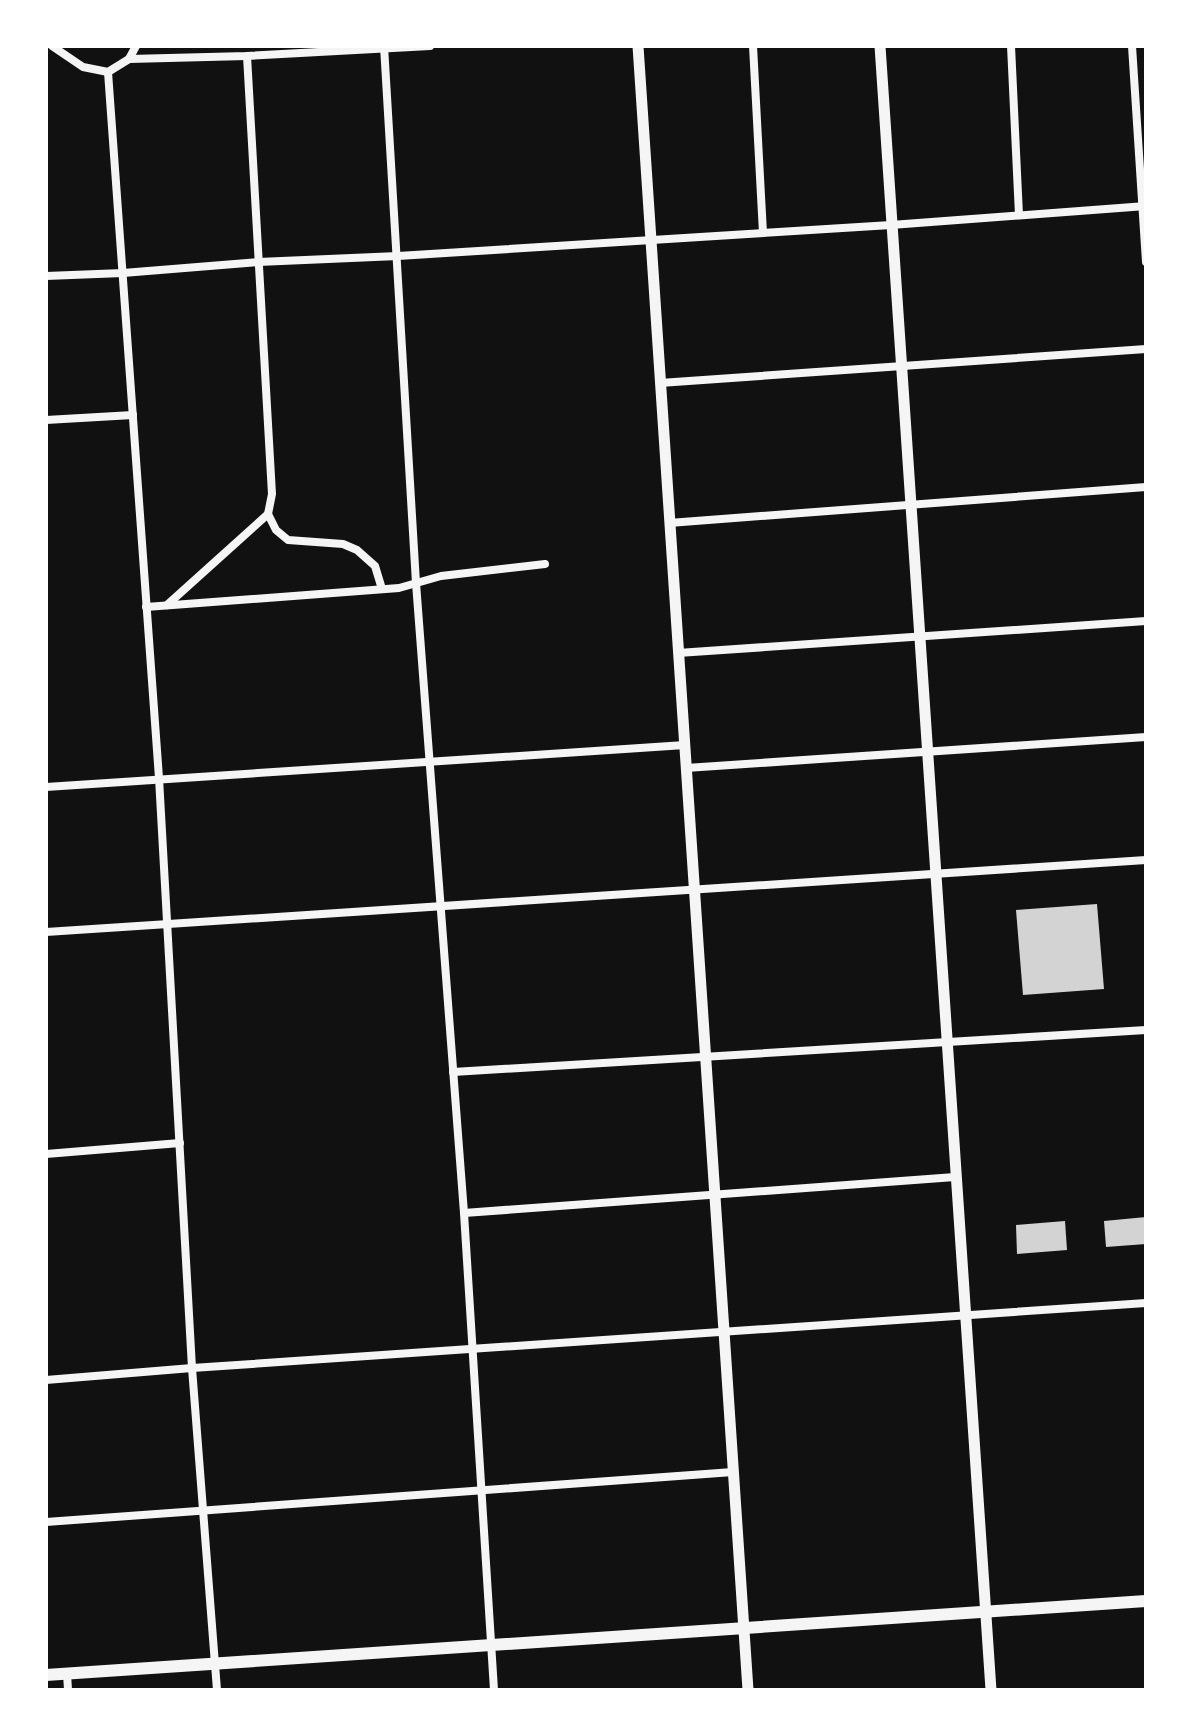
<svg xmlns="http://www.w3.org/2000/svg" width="1192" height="1736" viewBox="0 0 1192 1736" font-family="Signika,sans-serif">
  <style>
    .building { fill: #d3d3d3 }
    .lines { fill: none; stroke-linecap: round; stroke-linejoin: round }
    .minor { stroke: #f5f5f5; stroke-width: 8 }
    .tertiary { stroke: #f5f5f5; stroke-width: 11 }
    .secondary { stroke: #f5f5f5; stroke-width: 12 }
  </style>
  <rect width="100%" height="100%" fill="#111"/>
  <g class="building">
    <path d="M1097,904L1104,989L1023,995L1016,910Z"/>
    <path d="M1146,1217V1244L1106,1247L1104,1221Z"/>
    <path d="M1065,1221L1067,1250L1017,1254L1016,1225Z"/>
  </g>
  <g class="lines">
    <g class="minor">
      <path d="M52,46L83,67L108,72L129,59L247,56L430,46"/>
      <path d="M384,46L416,583L464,1213L494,1690"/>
      <path d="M753,46L763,233"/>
      <path d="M1011,46L1019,215"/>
      <path d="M1132,46L1146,262"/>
      <path d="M129,59L136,46"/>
      <path d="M108,72L159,778L192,1368L217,1690"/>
      <path d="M46,276L123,273L258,262L398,256L891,225L1146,206"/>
      <path d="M660,383L1146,349"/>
      <path d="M46,420L133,415"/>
      <path d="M268,514L276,530L288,540L343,544L357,550L375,566L382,589"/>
      <path d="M669,523L1146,487"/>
      <path d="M167,605L268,514L272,494L247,56"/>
      <path d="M146,607L399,588L441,576L545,564"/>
      <path d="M678,653L1146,621"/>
      <path d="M686,768L1146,737"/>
      <path d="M46,787L685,745"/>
      <path d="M46,932L1146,860"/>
      <path d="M453,1072L1146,1030"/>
      <path d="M46,1154L180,1143"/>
      <path d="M464,1213L955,1177"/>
      <path d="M46,1380L192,1368L1146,1303"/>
      <path d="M46,1522L733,1472"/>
      <path d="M67,1673L68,1690"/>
    </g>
    <g class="tertiary">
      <path d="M638,46L748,1690"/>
      <path d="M880,46L991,1690"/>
    </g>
    <path class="secondary" d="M46,1675L1146,1601"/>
  </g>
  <rect width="1192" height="1736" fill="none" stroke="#ffffff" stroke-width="96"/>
</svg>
